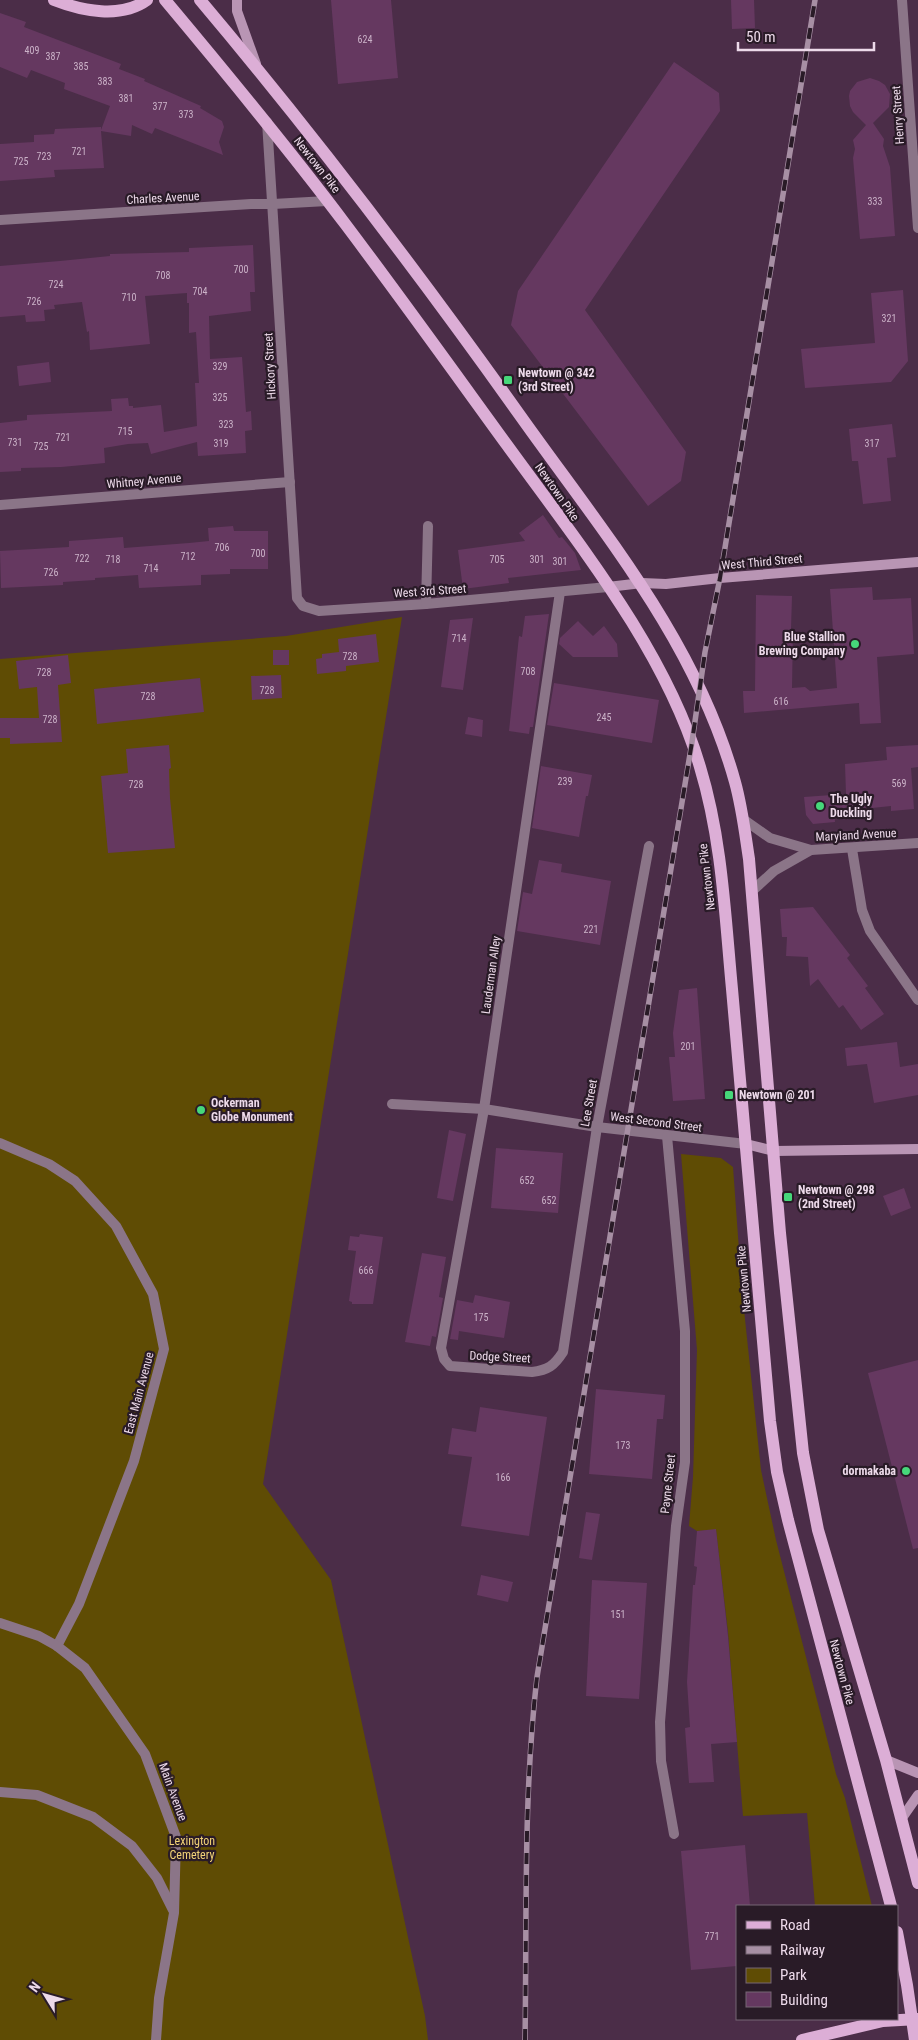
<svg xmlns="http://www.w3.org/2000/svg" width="918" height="2040" viewBox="0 0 918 2040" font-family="'Roboto Condensed',sans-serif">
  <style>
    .green { fill: #5f4c04 }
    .building { fill: #653860 }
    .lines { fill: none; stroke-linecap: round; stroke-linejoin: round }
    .street { stroke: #8b7588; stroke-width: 10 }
    .secondary { stroke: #b995b4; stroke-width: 10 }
    .primary { stroke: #dcaed6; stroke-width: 12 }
    .rail-casing { stroke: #a78fa4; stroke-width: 5.5 }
    .rail { stroke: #291b27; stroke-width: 4; stroke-dasharray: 11; stroke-linecap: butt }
    .poi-dot { fill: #46d77a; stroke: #291b27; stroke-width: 2 }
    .labels { text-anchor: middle; stroke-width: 4.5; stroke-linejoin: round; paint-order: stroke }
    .number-label { font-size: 10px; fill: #cbb2c8 }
    .street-label { font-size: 12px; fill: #eddaea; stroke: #291b27 }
    .poi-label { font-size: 12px; font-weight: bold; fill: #eddaea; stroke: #291b27; text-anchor: start }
    .park-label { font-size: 12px; fill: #f2d377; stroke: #291b27 }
  </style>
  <rect width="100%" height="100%" fill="#4b2d48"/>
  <g class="green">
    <path d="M402,617L263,1484L331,1580L425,2016L428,2040H0V659L286,636Z"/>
    <path d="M681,1154L721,1158L733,1167L742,1291L761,1470L776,1540L836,1774L845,1798L872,1906H815L807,1813L743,1816L728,1632L716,1530L697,1531L689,1526L693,1477L697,1350Z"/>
  </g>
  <g class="building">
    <path d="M331,0H391L398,78L338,84Z"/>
    <path d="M731,0H754L755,28L732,29Z"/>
    <path d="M0,13L26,22L24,27L121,64L119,69L145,79L144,81L201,106L200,108L222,121L224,127L219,142L223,155L155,128L152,134L132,125L131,136L101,131L104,168L54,170L55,177L0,181V144L34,142V135L54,134L55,129L101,127V130L110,106L64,89L65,83L31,70L27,78L0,67Z"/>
    <path d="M674,62L719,93L720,111L585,310L686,452L681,481L648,506L511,325L518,291Z"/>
    <path d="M870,78L879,81L885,85L890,94L889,107L873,123L884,139L883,146L890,167L895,236L860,239L853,158L855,149L853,140L866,125L853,112L850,106L849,96L850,91L857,82Z"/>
    <path d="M253,245L255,292H250L251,311L209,316L210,359L242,357L246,412L251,411L252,430L245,431L246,453L198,456L197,442L151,454L148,443L128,444L104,448L105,463L61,467L21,468V471L0,472V423L27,420V415L112,411L111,399L128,398L129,406H133V408L161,405L164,432L197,426L195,383H199L196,332L189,333V303H187V293L145,296L150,344L90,350L89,331L87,332L82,302L54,305L55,309L44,310L45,321L26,322L25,315L0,317V266L60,261L110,256V254L189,252V248Z"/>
    <path d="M903,290L908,361L891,382L805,388L801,349L875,343L871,293Z"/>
    <path d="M49,362L51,382L19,386L17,366Z"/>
    <path d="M892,424L896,457L887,458L891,501L863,504L858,461H852L849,429Z"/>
    <path d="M543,515L559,538L562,537L575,553L581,570L508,578L509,583L463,589L458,550L525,541L519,533Z"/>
    <path d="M233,526L234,531H268V569H230V574L201,575V585L139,588L138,575L95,578V580L63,582V585L1,588L0,551L69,547V541L123,537L124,548L189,543L209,541L208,528Z"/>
    <path d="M872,587L873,600L911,598L914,654L877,657L881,723L860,724L859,703L744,713L743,691H755L756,595L792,596L791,629H793L792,688L805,687L810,691L837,688L830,589Z"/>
    <path d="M549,614L533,727H530L529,734L509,731L519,636L522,637L525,616Z"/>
    <path d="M473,618L463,690L441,687L450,620Z"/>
    <path d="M578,621L593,636L604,626L617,644L618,657H573L559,644L560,638Z"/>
    <path d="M376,634L379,662L346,666V671L317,674L316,659L322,658V654L339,652L338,639Z"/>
    <rect x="273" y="650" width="16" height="15"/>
    <path d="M68,655L71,683L58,685L62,742L10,744V738H0V718H39L37,687L19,689L16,661Z"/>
    <path d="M281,675L282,698L252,700L251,676Z"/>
    <path d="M200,678L204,712L97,724L94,689Z"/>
    <path d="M554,683L659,700L652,743L547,725Z"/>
    <path d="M468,717L483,720L482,737L465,734Z"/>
    <path d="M169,745L171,768L169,769L170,798L175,848L108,853L101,776L128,773L126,749Z"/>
    <path d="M918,745V767L911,768L914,809L891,811V806L834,812L835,822L813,824L806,815L804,797L846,794L845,764L887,760L886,747Z"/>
    <path d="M541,766L592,775L588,796H586L579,837L532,828Z"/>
    <path d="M539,860L562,864L561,872L611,881L600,945L517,931L523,892L532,894Z"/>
    <path d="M813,907L850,955L847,958L868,986L865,988L884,1014L861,1030L843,1005L839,1008L818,979L810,986L808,957L786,956L787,937H782L780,909Z"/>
    <path d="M697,988L705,1099L673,1101L669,1057H675L673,1033L679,990Z"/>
    <path d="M897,1042L900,1067L918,1064V1095L874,1103L867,1064L847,1066L845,1048Z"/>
    <path d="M449,1130L466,1134L453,1201L437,1198Z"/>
    <path d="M496,1148L563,1153L558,1213L491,1208Z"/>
    <path d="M904,1188L911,1208L891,1216L883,1196Z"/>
    <path d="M360,1234L383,1237L373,1304H352V1302L349,1301L356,1251L348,1250L350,1236L359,1237Z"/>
    <path d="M422,1253L446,1257L439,1297L443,1298L436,1337L432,1336L430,1346L405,1342Z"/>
    <path d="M475,1295L510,1302L504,1338L459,1331L458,1340L450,1339L457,1300L473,1303Z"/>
    <path d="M918,1360V1548L913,1549L868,1373Z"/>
    <path d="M596,1389L665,1395L663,1419H657L652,1479L589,1474Z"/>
    <path d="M480,1407L547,1417L529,1536L461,1526L472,1457L448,1454L452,1428L476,1432Z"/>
    <path d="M586,1512L600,1514L592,1560L579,1558Z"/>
    <path d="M716,1529L728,1636L737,1742L711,1744L714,1782L689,1783L685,1728L690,1727L687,1682L693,1585H695L697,1567L694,1566L697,1531Z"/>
    <path d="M481,1575L513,1582L508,1602L477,1595Z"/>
    <path d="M592,1580L647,1583L639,1699L586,1696Z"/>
    <path d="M745,1845L750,1906H737V1966L691,1970L681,1851Z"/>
  </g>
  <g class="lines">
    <g class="street">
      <path d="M902,0L918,228"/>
      <path d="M267,122L297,598L303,606L319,611L426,604L608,587"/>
      <path d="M0,220L251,204H273L327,201"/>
      <path d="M0,505L290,482"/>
      <path d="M560,592L484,1109L441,1348L444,1359L450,1366L532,1372C548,1370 554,1366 563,1352L597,1127L649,846"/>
      <path d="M426,604L428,526"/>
      <path d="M743,819L770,838L811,850L918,843"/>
      <path d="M852,849L862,910L870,931L918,1000"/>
      <path d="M751,892L774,871L811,850"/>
      <path d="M392,1104L484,1109L597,1127L746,1144"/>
      <path d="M667,1136L685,1331V1462L676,1526L660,1722L661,1761L674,1834"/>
      <path d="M0,1143L49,1164L75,1181L116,1226L153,1294L164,1349L134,1461L79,1604L57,1646"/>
      <path d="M0,1623L39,1636L57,1646L85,1668L145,1754L176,1837L174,1913L159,1998L156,2040"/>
      <path d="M0,1792L37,1795L93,1817L132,1846L157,1878L173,1910"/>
    </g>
    <g class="secondary">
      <path d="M237,0V11L256,64"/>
      <path d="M608,587L642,583L666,584L720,578L918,562"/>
      <path d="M746,1144L774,1151L918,1149"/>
      <path d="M886,1760L918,1773"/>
      <path d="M902,1818L918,1795"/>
    </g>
    <g class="primary">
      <path d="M54,0C82,11 121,19 147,0"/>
      <path d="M165,0C227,74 288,148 346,225C401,298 454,372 507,445C578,543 666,651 700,767C722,839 725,915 732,989C746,1133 756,1277 770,1421L777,1472L788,1520L891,1906"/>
      <path d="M200,0C313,134 418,272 519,414C602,531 696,641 735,782C742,807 745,833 749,859L780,1233L803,1453L818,1530L886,1760L918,1883"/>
      <path d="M897,1932L907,1985L915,2040"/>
      <path d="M802,2040L883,2021L918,2019"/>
    </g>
    <g class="rail-casing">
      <path id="rail" d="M525,2040C527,1919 523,1797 537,1677L692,742L705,652L720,578L815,0"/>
    </g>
    <use href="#rail" class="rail"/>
  </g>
  <g class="poi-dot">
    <rect x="503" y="375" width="10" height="10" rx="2.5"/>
    <circle cx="855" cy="644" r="5"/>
    <circle cx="820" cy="806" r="5"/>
    <rect x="724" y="1090" width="10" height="10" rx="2.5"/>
    <circle cx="201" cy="1110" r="5"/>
    <rect x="783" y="1192" width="10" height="10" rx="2.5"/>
    <circle cx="906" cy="1471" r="5"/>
  </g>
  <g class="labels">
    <g class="number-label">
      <text x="365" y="43">624</text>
      <text x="32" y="54">409</text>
      <text x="53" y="60">387</text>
      <text x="81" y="70">385</text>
      <text x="105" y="85">383</text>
      <text x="126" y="102">381</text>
      <text x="160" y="110">377</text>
      <text x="186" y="118">373</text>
      <text x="79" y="155">721</text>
      <text x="44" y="160">723</text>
      <text x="21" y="165">725</text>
      <text x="875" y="205">333</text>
      <text x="241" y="273">700</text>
      <text x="163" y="279">708</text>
      <text x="56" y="288">724</text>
      <text x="200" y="295">704</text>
      <text x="129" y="301">710</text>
      <text x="34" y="305">726</text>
      <text x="889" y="322">321</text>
      <text x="220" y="370">329</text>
      <text x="220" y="401">325</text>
      <text x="226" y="428">323</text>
      <text x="125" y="435">715</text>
      <text x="63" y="441">721</text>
      <text x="15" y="446">731</text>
      <text x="221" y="447">319</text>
      <text x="872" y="447">317</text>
      <text x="41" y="450">725</text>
      <text x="222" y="551">706</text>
      <text x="258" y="557">700</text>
      <text x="188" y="560">712</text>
      <text x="82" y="562">722</text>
      <text x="113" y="563">718</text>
      <text x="497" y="563">705</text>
      <text x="537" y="563">301</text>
      <text x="560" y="565">301</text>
      <text x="151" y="572">714</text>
      <text x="51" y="576">726</text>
      <text x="459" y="642">714</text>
      <text x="350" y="660">728</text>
      <text x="528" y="675">708</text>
      <text x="44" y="676">728</text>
      <text x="267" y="694">728</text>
      <text x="148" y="700">728</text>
      <text x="781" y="705">616</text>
      <text x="604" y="721">245</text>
      <text x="50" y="723">728</text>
      <text x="565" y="785">239</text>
      <text x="899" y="787">569</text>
      <text x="136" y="788">728</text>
      <text x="591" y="933">221</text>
      <text x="688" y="1050">201</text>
      <text x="527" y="1184">652</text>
      <text x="549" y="1204">652</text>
      <text x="366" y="1274">666</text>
      <text x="481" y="1321">175</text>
      <text x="623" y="1449">173</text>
      <text x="503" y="1481">166</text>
      <text x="618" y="1618">151</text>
      <text x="712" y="1940">771</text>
    </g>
    <g class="street-label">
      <text transform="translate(898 115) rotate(-94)" y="4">Henry Street</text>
      <text transform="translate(317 165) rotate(52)" y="4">Newtown Pike</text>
      <text transform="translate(163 198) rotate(-3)" y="4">Charles Avenue</text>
      <text transform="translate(270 366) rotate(-93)" y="4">Hickory Street</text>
      <text transform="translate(144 481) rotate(-5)" y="4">Whitney Avenue</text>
      <text transform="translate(557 492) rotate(55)" y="4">Newtown Pike</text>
      <text transform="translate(762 562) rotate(-5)" y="4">West Third Street</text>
      <text transform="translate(430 591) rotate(-4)" y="4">West 3rd Street</text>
      <text transform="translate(856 835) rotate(-3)" y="4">Maryland Avenue</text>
      <text transform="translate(707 877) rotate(-97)" y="4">Newtown Pike</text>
      <text transform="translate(491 975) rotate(-82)" y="4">Lauderman Alley</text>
      <text transform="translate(589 1103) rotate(-80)" y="4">Lee Street</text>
      <text transform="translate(656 1122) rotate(7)" y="4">West Second Street</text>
      <text transform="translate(744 1279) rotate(-95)" y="4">Newtown Pike</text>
      <text transform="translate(500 1357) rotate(3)" y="4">Dodge Street</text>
      <text transform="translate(139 1393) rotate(-75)" y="4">East Main Avenue</text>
      <text transform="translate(668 1484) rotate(-84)" y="4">Payne Street</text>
      <text transform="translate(842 1672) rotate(75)" y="4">Newtown Pike</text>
      <text transform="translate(173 1792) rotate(70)" y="4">Main Avenue</text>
    </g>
    <g class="poi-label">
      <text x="518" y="377">Newtown @ 342<tspan x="518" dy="14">(3rd Street)</tspan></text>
      <text x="845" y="641" text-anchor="end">Blue Stallion<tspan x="845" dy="14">Brewing Company</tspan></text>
      <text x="830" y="803">The Ugly<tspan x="830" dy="14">Duckling</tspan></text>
      <text x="739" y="1099">Newtown @ 201</text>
      <text x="211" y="1107">Ockerman<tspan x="211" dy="14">Globe Monument</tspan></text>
      <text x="798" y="1194">Newtown @ 298<tspan x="798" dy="14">(2nd Street)</tspan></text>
      <text x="896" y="1475" text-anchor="end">dormakaba</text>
    </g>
    <g class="park-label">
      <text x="192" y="1845">Lexington<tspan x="192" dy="14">Cemetery</tspan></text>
    </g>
  </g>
  <rect x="736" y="1905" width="162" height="115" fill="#291b27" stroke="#776775"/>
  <rect x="746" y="1921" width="25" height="8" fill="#dcaed6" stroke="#776775"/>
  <text x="780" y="1930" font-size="15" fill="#eddaea">Road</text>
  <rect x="746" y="1946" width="25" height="8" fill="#a78fa4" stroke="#776775"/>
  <text x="780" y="1955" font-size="15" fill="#eddaea">Railway</text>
  <rect x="746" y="1968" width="25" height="15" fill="#5f4c04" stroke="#776775"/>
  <text x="780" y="1980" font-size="15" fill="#eddaea">Park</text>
  <rect x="746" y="1992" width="25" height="15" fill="#653860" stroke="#776775"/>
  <text x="780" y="2005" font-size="15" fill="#eddaea">Building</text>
  <g transform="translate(45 1995) rotate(307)" stroke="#291b27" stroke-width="4" paint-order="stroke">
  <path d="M0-4L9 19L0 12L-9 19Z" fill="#eddaea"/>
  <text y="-8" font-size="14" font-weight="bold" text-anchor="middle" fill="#eddaea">N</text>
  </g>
  <path d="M738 42v8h136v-8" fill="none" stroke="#eddaea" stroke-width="2.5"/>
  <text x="746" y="42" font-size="15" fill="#eddaea" stroke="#291b27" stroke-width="4" paint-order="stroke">50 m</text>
</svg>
